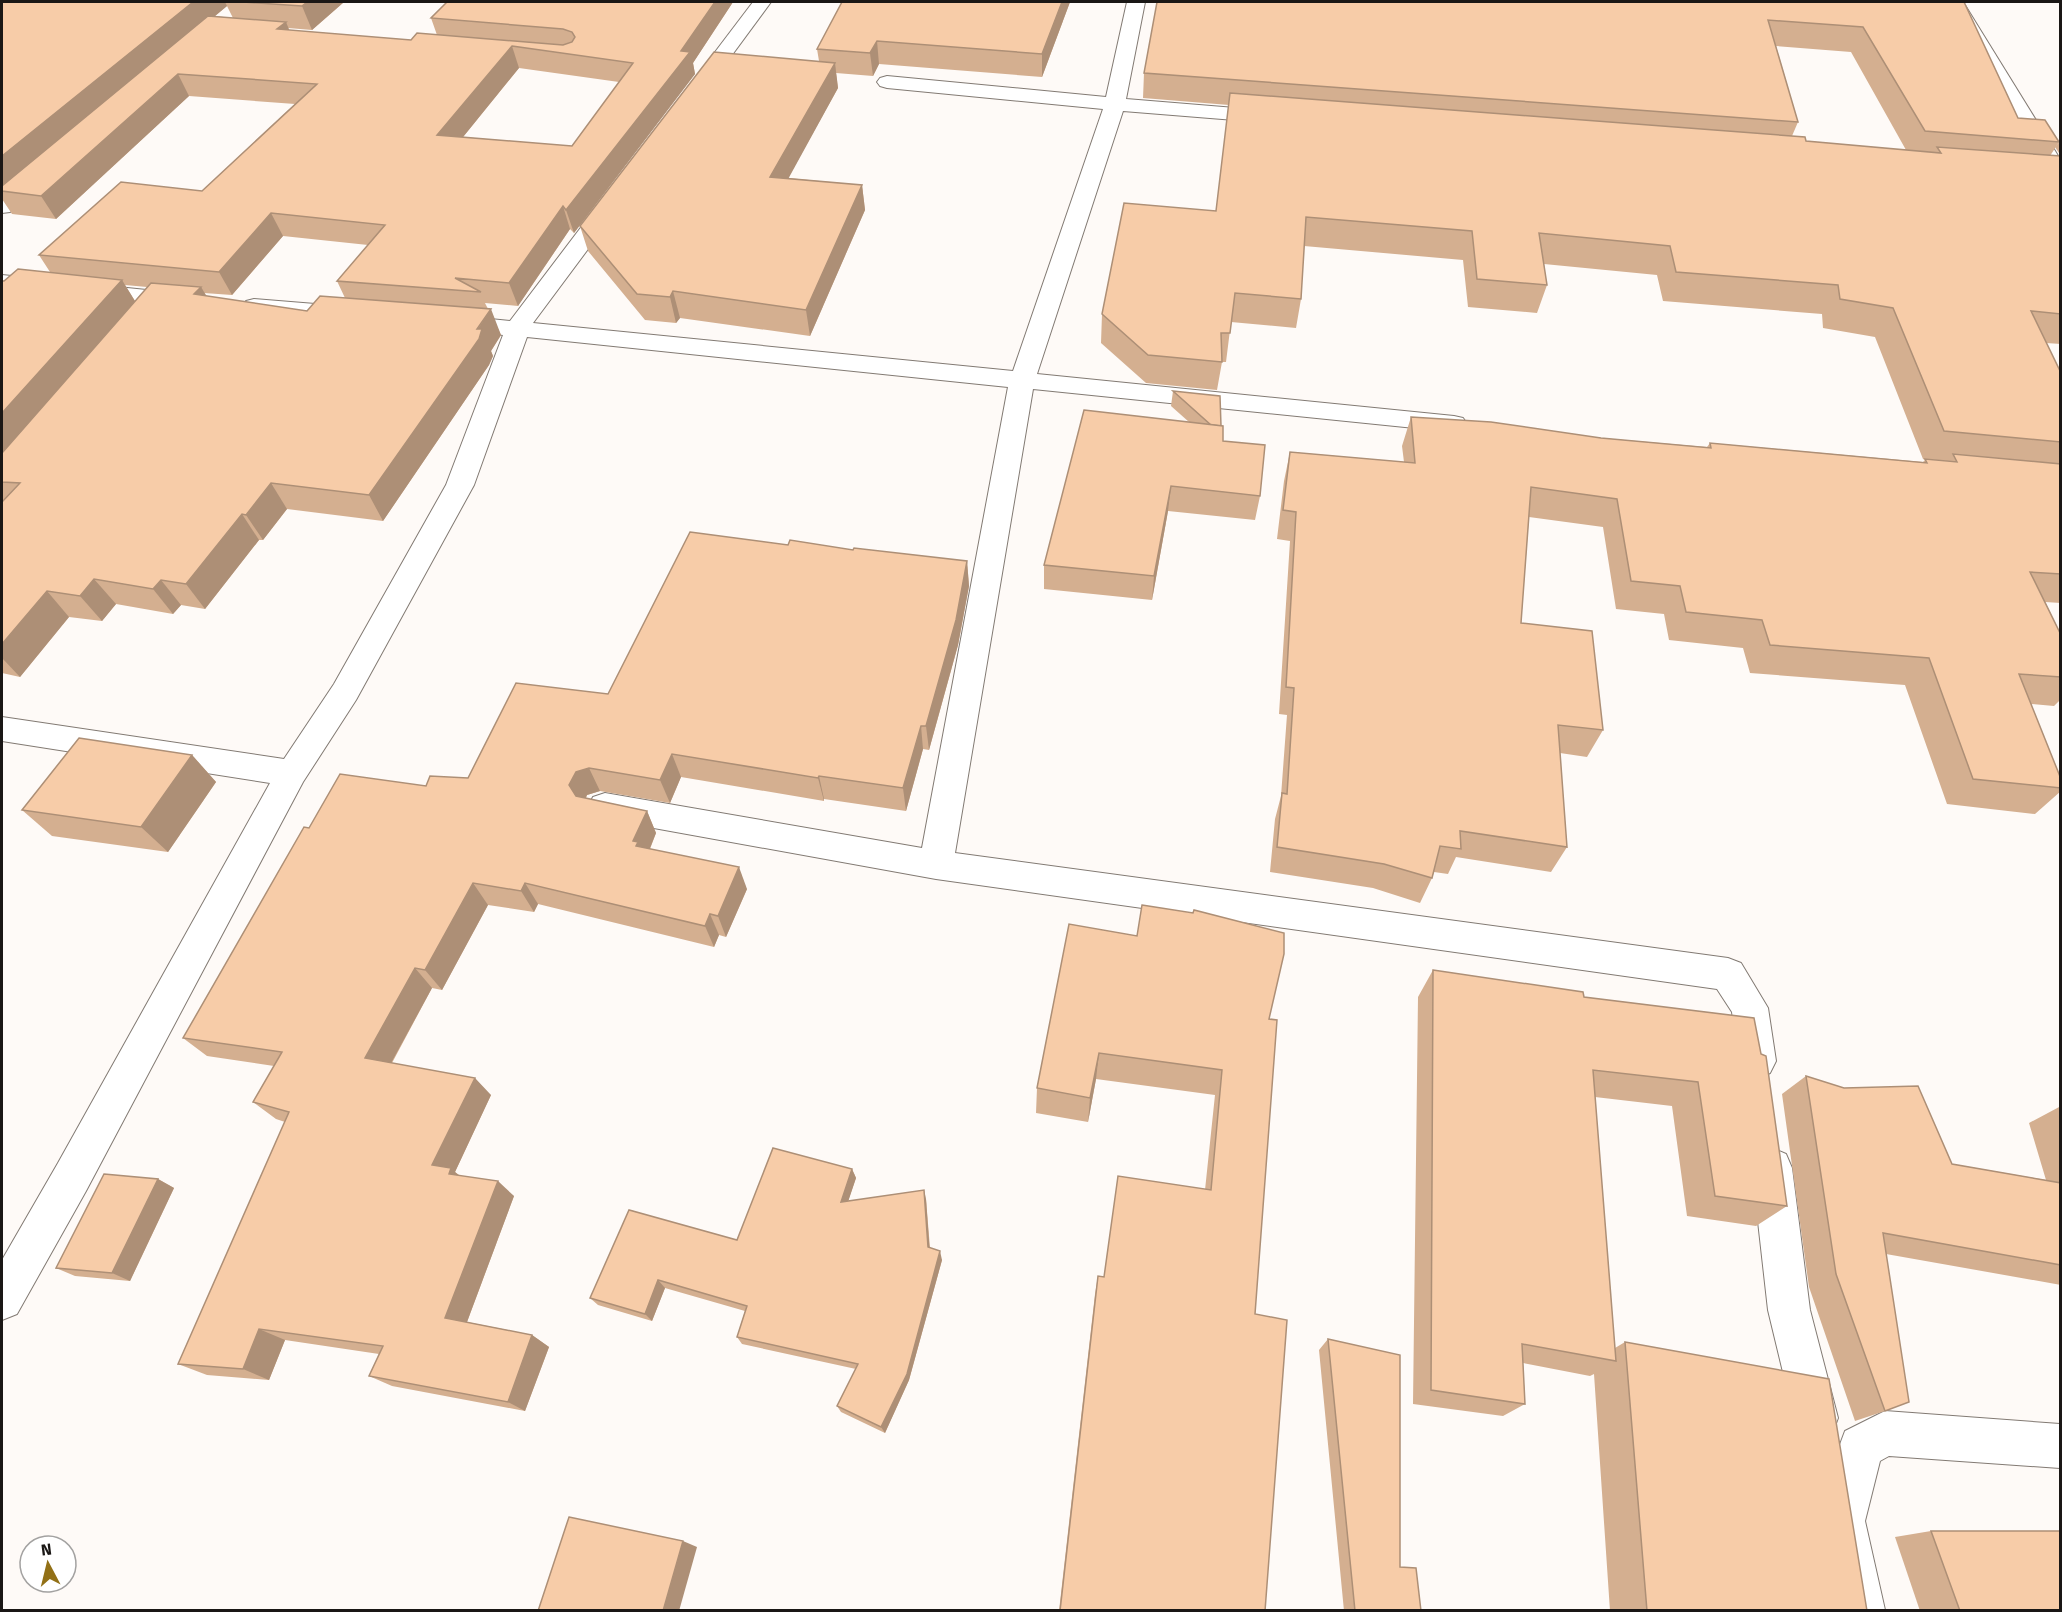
<svg xmlns="http://www.w3.org/2000/svg" width="2062" height="1612" viewBox="0 0 2062 1612" font-family="'Fira Sans',sans-serif">
  <style>
    .lines { fill: none; stroke-linecap: round; stroke-linejoin: round }
    .minor-casing { stroke: #827a73; stroke-width: 2 }
    .minor { fill: #fff; fill-rule: evenodd }
    .wall { fill: #d4af90; fill-rule: evenodd }
    .shaded-wall { fill: #ad8f76 }
    .building { fill: #f7cca8; stroke: #ad8f76; stroke-width: 1.5; fill-rule: evenodd }
  </style>
  <rect width="100%" height="100%" fill="#fefaf7"/>
  <g class="lines">
    <g class="minor-casing">
      <g id="minor">
        <path d="M753,2H771L704,93H690L687,89Z"/>
        <path d="M1127,2H1145L1126,99L1272,111L1279,113L1282,117L1279,121L1272,123L1123,111L1037,374L1454,416L1463,418L1467,424L1463,430L1454,432L1033,389L955,853L1728,958L1741,963L1768,1008L1776,1061L1770,1073L1757,1079L1744,1073L1738,1061L1732,1012L1717,989L936,879L593,817L588,807L593,797L605,793L922,848L1008,387L527,337L474,485L356,700L303,782L86,1191L17,1314L2,1320V1260L58,1163L270,783L2,741V717L284,759L334,684L446,485L503,335L442,327L439,322L442,317L451,315L510,321L604,197L612,195L620,197L623,202L533,323L1013,371L1103,109L887,88L880,86L877,82L880,78L887,76L1106,97Z"/>
        <path d="M1945,2H1963L2060,159V182L2052,181L2049,176Z"/>
        <path d="M40,169L48,170L51,175L48,180L10,212L2,213V196L32,170Z"/>
        <path d="M2,275L185,294L193,296L197,301L193,306L185,308L2,289Z"/>
        <path d="M254,299L352,307L360,309L364,314L360,319L352,321L246,311L242,306L246,301Z"/>
        <path d="M1772,1148L1786,1154L1792,1168L1810,1310L1838,1418L1832,1434L1816,1440L1800,1434L1794,1418L1768,1310L1752,1168L1758,1154Z"/>
        <path d="M1885,1411L2060,1424V1468L1889,1456L1880,1461L1865,1521L1885,1610H1837L1819,1521L1839,1447L1845,1431Z"/>
      </g>
    </g>
    <use href="#minor" class="minor"/>
  </g>
  <g class="wall">
    <path d="M2,2H344L312,30L288,28L289,30L411,40L437,35L431,18L447,2H733L693,63L695,74L574,233L570,229L518,306L485,303L501,335L491,351L493,356L489,365L383,521L287,509L263,540H259L205,609L181,605L173,614L116,604L102,621L69,617L20,677L2,673V281L50,272L39,255L202,191L295,104L189,96L56,219L12,214L2,199ZM227,6L233,18L215,16ZM519,68L619,82L572,146L463,137ZM283,236L368,245L337,281L345,298L307,311L206,296L204,293L232,295ZM125,285L147,287L135,301Z"/>
    <path d="M1070,2L1042,77L879,64L873,76L836,73L838,88L788,178L862,185L865,210L810,336L680,318L676,323L645,320L588,251L580,226L819,61L817,49Z"/>
    <path d="M1964,2L2018,118L2059,142L2050,156H2061V344L2046,343L2061,373V603L2045,602L2061,635V699L2054,706L2031,704L2061,788V791L2035,814L1947,804L1905,685L1750,673L1743,648L1669,640L1664,614L1616,609L1603,527L1529,517L1521,623L1603,730L1587,757L1560,753L1567,847L1551,872L1456,857L1448,874L1434,872L1432,878L1420,903L1373,888L1270,872L1275,819L1281,796L1287,715L1279,714L1290,541L1277,539L1284,481L1290,452L1404,462L1402,446L1411,417L1601,438L1707,447L1710,443L1923,462L1925,460L1923,459L1875,337L1823,328L1822,314L1663,301L1657,275L1544,264L1547,285L1537,313L1468,307L1463,260L1304,246L1301,299L1296,328L1231,322L1226,362H1222L1217,390L1146,383L1101,343L1102,314L1216,211L1229,105L1143,98L1144,73ZM1776,46L1851,52L1906,150L1806,141L1792,136L1798,122Z"/>
    <path d="M2061,140V156L2055,147Z"/>
    <path d="M1173,391L1221,426L1223,441L1260,496L1255,520L1168,511L1152,600L1044,589V565L1189,422L1171,406Z"/>
    <path d="M788,545L853,550L967,561L969,586L958,645L929,750L923,749L906,811L824,799V801L681,777L670,803L600,791L587,795L586,798L647,811L656,833L650,849L747,889L726,937L719,935L714,947L538,904L534,912L488,905L442,990L432,988L392,1063L491,1095L455,1172L459,1175L514,1196L467,1322L532,1335L549,1347L525,1411L392,1386L369,1376L379,1354L285,1340L269,1380L207,1375L178,1364L285,1122L276,1119L253,1102L274,1066L207,1056L183,1038L309,828L426,786L468,778L608,694Z"/>
    <path d="M192,755L216,782L168,852L52,836L22,810Z"/>
    <path d="M1069,924L1269,1019L1255,1314L1265,1611H1059L1095,1294L1098,1276L1104,1277L1118,1176L1205,1190L1215,1095L1096,1079L1088,1122L1036,1113L1037,1088Z"/>
    <path d="M1433,970L1584,997L1754,1018L1787,1206L1756,1226L1687,1216L1672,1106L1595,1097L1615,1348L1625,1342L1867,1611H1610L1594,1374L1590,1376L1523,1363L1525,1404L1503,1416L1413,1404L1418,997Z"/>
    <path d="M1806,1076L1844,1088L1952,1164L2046,1180L2029,1123L2061,1106V1285L1886,1254L1885,1411L1855,1421L1809,1287L1782,1094Z"/>
    <path d="M852,1169L856,1178L848,1201L926,1199L930,1248L942,1260L909,1380L885,1433L841,1412L837,1406L856,1369L742,1344L737,1337L745,1311L665,1288L652,1321L598,1305L590,1298L737,1240Z"/>
    <path d="M158,1179L174,1188L130,1281L75,1276L56,1268Z"/>
    <path d="M1328,1339L1400,1567L1421,1611H1344L1319,1350Z"/>
    <path d="M1931,1531L2061,1611H1920L1895,1537Z"/>
  </g>
  <g class="shaded-wall">
    <path d="M193,2H225L227,6L4,192L2,191V156Z"/>
    <path d="M307,2H344L312,30L302,6Z"/>
    <path d="M715,2H733L693,63L695,74L574,233L566,210L681,51Z"/>
    <path d="M1062,2H1070L1042,77V54Z"/>
    <path d="M286,22L295,44L277,29Z"/>
    <path d="M877,41L879,64L873,76L870,53Z"/>
    <path d="M512,46L519,68L446,158L437,135Z"/>
    <path d="M835,63L838,88L775,203L770,177Z"/>
    <path d="M178,74L189,96L56,219L41,196Z"/>
    <path d="M862,185L865,210L810,336L806,310Z"/>
    <path d="M563,206L570,229L518,306L509,283Z"/>
    <path d="M271,213L283,236L232,295L219,272Z"/>
    <path d="M122,280L138,306L2,463V413Z"/>
    <path d="M201,287L217,313L194,294Z"/>
    <path d="M673,291L680,318L676,323L670,297Z"/>
    <path d="M491,309L501,335L491,351L493,356L489,365L383,521L369,495Z"/>
    <path d="M271,483L287,509L263,540L246,515Z"/>
    <path d="M1171,486L1168,511L1152,600L1154,576Z"/>
    <path d="M242,514L259,540L205,609L186,584Z"/>
    <path d="M967,561L969,586L958,645L929,750L926,726Z"/>
    <path d="M94,579L116,604L102,621L80,596Z"/>
    <path d="M161,580L181,605L173,614L153,589Z"/>
    <path d="M47,591L69,617L20,677L2,658V644Z"/>
    <path d="M921,726L923,749L906,811L903,788Z"/>
    <path d="M672,754L681,777L670,803L660,780Z"/>
    <path d="M192,755L216,782L168,852L141,827Z"/>
    <path d="M589,768L600,791L587,795L581,808L569,785L576,772Z"/>
    <path d="M819,776L824,799V801L818,778Z"/>
    <path d="M647,811L656,833L646,858L633,841Z"/>
    <path d="M739,867L747,889L726,937L718,916Z"/>
    <path d="M473,883L488,905L442,990L425,970Z"/>
    <path d="M525,883L538,904L534,912L521,891Z"/>
    <path d="M710,914L719,935L714,947L705,926Z"/>
    <path d="M415,968L432,988L384,1076L365,1058Z"/>
    <path d="M1099,1053L1096,1079L1088,1122L1090,1098Z"/>
    <path d="M475,1078L491,1095L455,1172L469,1184L432,1165Z"/>
    <path d="M852,1169L856,1178L845,1211L841,1202Z"/>
    <path d="M158,1179L174,1188L130,1281L112,1273Z"/>
    <path d="M498,1181L514,1196L464,1330L445,1318Z"/>
    <path d="M924,1190L926,1199L930,1255L928,1247Z"/>
    <path d="M940,1251L942,1260L909,1380L885,1433L881,1427Z"/>
    <path d="M658,1280L665,1288L652,1321L645,1314Z"/>
    <path d="M259,1329L285,1340L269,1380L243,1369Z"/>
    <path d="M532,1335L549,1347L525,1411L508,1402Z"/>
    <path d="M683,1541L697,1547L679,1611H663Z"/>
  </g>
  <g class="building">
    <path d="M2,2H193L2,156Z"/>
    <path d="M243,2H307L302,6Z"/>
    <path d="M447,2H715L681,51L690,52L566,210L563,206L509,283L455,278L481,292L337,281L385,225L271,213L219,272L39,255L121,182L202,191L317,84L178,74L41,196L2,191V186L208,16L286,22L277,29L411,40L417,33L563,45L572,42L575,37L572,32L563,29L431,18ZM512,46L633,63L572,146L437,135Z"/>
    <path d="M842,2H1062L1042,54L877,41L870,53L817,49Z"/>
    <path d="M1157,2H1964L2018,118L2045,120L2059,142L1925,131L1863,27L1768,20L1798,122L1144,73Z"/>
    <path d="M714,52L835,63L770,177L862,185L806,310L673,291L670,297L637,294L580,226Z"/>
    <path d="M1230,93L1805,137L1806,141L1941,153L1937,147L2061,156V314L2031,311L2061,373V442L1944,431L1893,308L1840,299L1838,285L1676,272L1670,246L1539,233L1547,285L1477,279L1472,231L1306,217L1301,299L1235,293L1230,333H1221L1222,362L1148,355L1102,314L1124,203L1216,211Z"/>
    <path d="M18,269L122,280L2,413V281H4Z"/>
    <path d="M151,283L201,287L194,294L307,311L320,296L491,309L477,329H482L479,339L369,495L271,483L246,515L242,514L186,584L161,580L153,589L94,579L80,596L47,591L2,644V502L20,483L2,482V453Z"/>
    <path d="M1173,391L1220,396L1221,426L1211,425Z"/>
    <path d="M1084,410L1223,426V441L1265,445L1260,496L1171,486L1154,576L1044,565Z"/>
    <path d="M1411,417L1491,422L1601,438L1711,448L1710,443L1927,463L1925,459L1957,462L1953,454L2061,464V574L2030,572L2061,635V677L2019,674L2061,779V788L1973,779L1929,658L1770,645L1762,620L1686,612L1680,586L1631,581L1617,499L1531,487L1521,623L1592,631L1603,730L1558,725L1567,847L1460,831L1461,849L1440,846L1432,878L1384,864L1277,847L1282,793L1287,794L1294,688L1286,687L1296,512L1283,510L1290,452L1415,463Z"/>
    <path d="M690,532L788,545L790,540L853,550L854,548L967,561L956,620L926,726H921L903,788L819,776L818,778L672,754L660,780L589,768L576,772L569,785L576,796L647,811L633,841L638,842L636,846L739,867L718,916L710,914L705,926L525,883L521,891L473,883L425,970L415,968L365,1058L475,1078L432,1165L451,1168L449,1174L498,1181L445,1318L532,1335L508,1402L369,1376L383,1346L259,1329L243,1369L178,1364L289,1112L253,1102L282,1052L183,1038L304,827L309,828L340,774L426,786L430,776L468,778L516,683L608,694Z"/>
    <path d="M79,738L192,755L141,827L22,810Z"/>
    <path d="M1142,905L1193,913L1194,910L1284,933V954L1269,1019L1277,1020L1255,1314L1287,1320L1265,1611H1060L1098,1276L1104,1277L1118,1176L1211,1190L1222,1070L1099,1053L1090,1098L1037,1088L1069,924L1137,936Z"/>
    <path d="M1433,970L1583,992L1584,997L1754,1018L1761,1054L1766,1056L1787,1206L1715,1196L1698,1082L1593,1070L1616,1361L1522,1344L1525,1404L1431,1390Z"/>
    <path d="M1806,1076L1844,1088L1918,1086L1952,1164L2061,1183V1265L1883,1233L1909,1402L1885,1411L1836,1274Z"/>
    <path d="M773,1148L852,1169L841,1202L924,1190L928,1247L940,1251L907,1374L881,1427L837,1406L858,1364L737,1337L747,1306L658,1280L645,1314L590,1298L629,1210L737,1240Z"/>
    <path d="M104,1174L158,1179L112,1273L56,1268Z"/>
    <path d="M1328,1339L1400,1355V1567L1416,1568L1421,1611H1355Z"/>
    <path d="M1625,1342L1829,1379L1867,1611H1647Z"/>
    <path d="M569,1517L683,1541L663,1611H538Z"/>
    <path d="M1931,1531H2061V1611H1960Z"/>
  </g>
  <rect width="2062" height="1612" fill="none" stroke="#1a1715" stroke-width="6"/>
  <g transform="translate(48 1564) rotate(353)"><circle r="28" fill="#ffffff" stroke="#a3a2a1" stroke-width="1.5"/>
  <path d="M0-4.5L10 22L0 15L-10 22Z" fill="#927016"/>
  <text y="-9" font-size="16" font-weight="bold" text-anchor="middle" fill="#1a1715">N</text>
  </g>
</svg>
